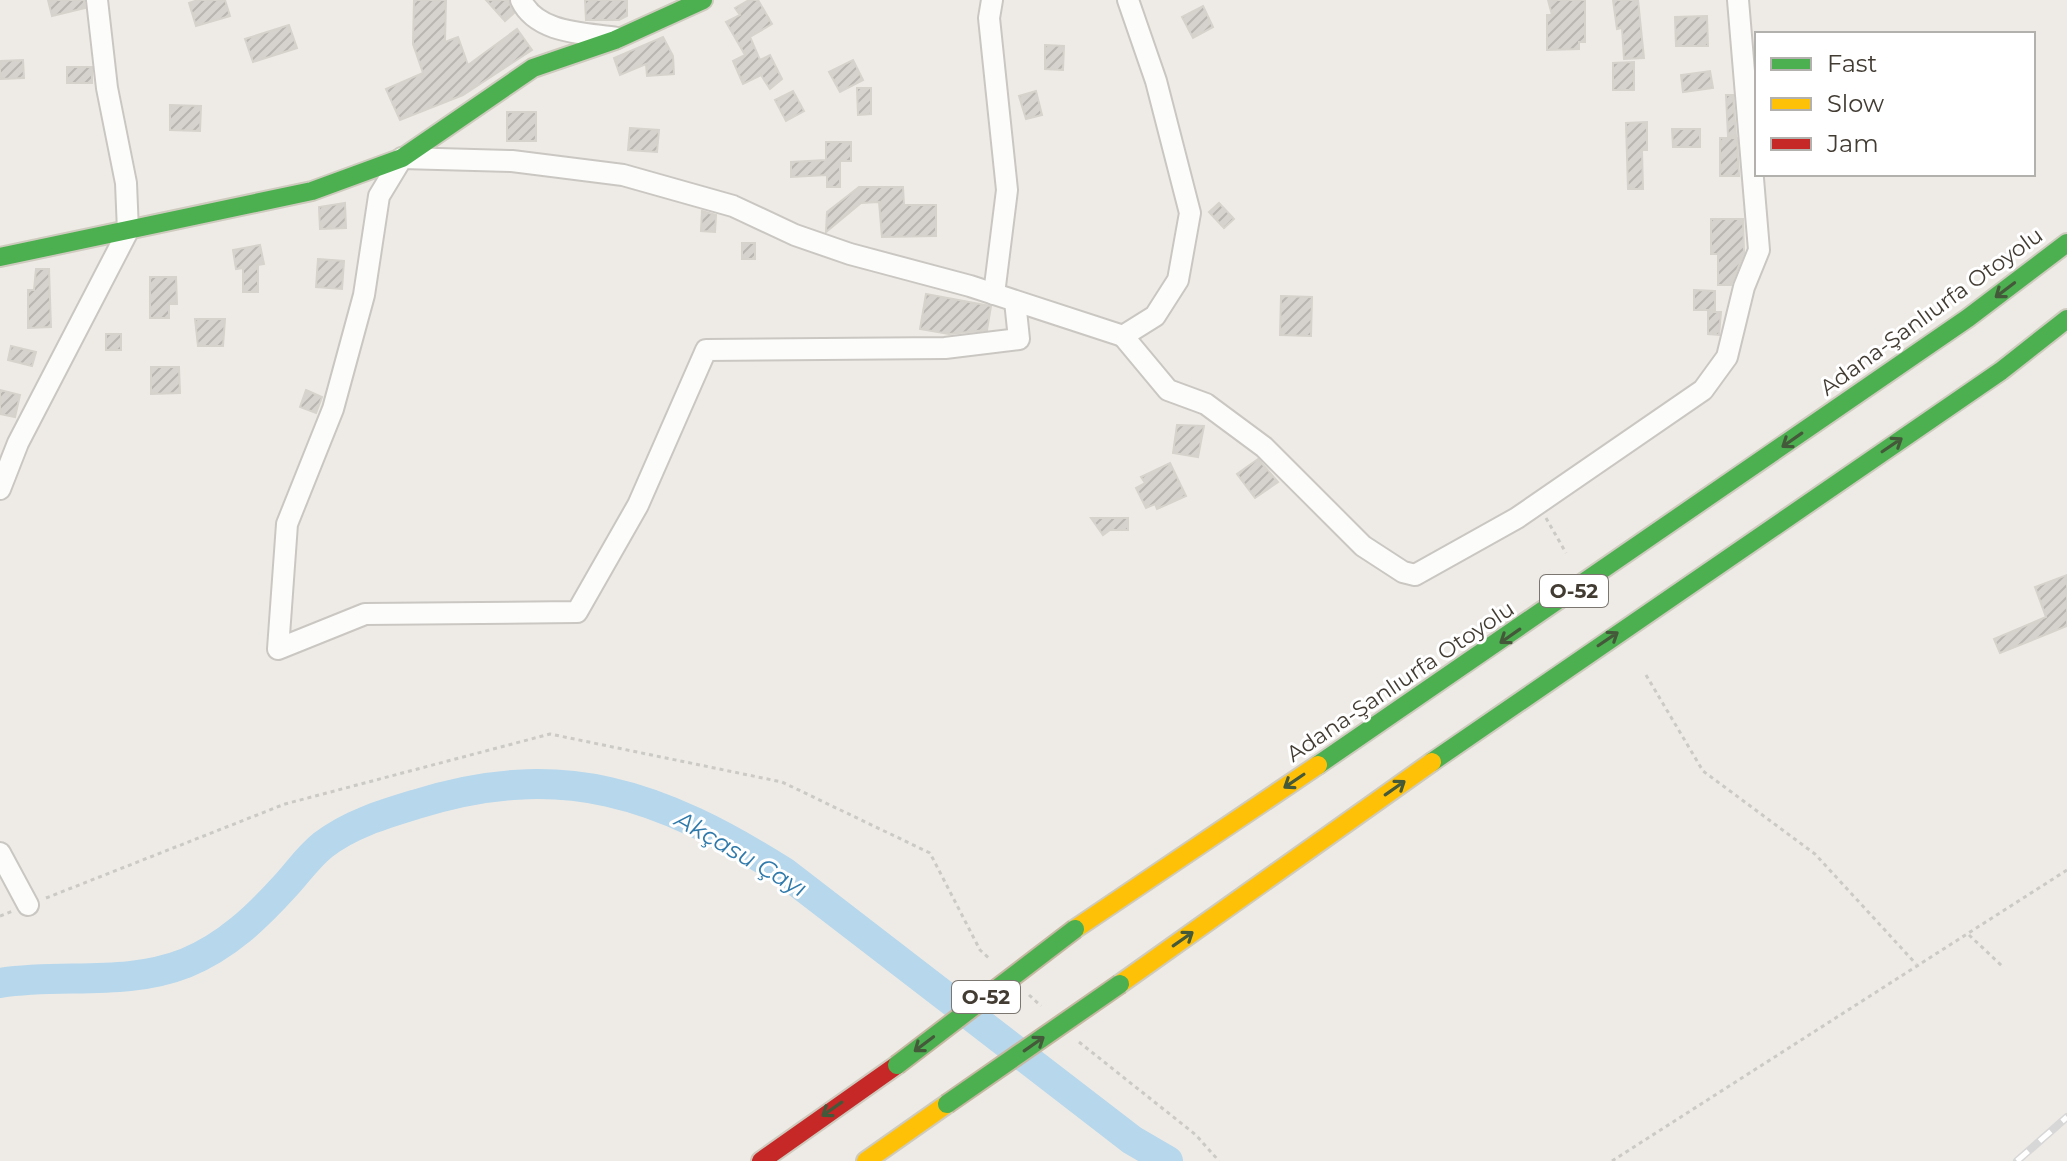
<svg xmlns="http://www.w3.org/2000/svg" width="2067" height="1161" viewBox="0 0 2067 1161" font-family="Montserrat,sans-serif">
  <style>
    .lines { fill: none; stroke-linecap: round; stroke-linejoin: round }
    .river { stroke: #b6d7ec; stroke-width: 30 }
    .building { fill: url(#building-hatch); stroke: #d6d2cc; stroke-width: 2 }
    .street-casing { stroke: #cac7c2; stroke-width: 24 }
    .fast-casing { stroke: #cecabe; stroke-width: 22 }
    .slow-casing { stroke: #cecabe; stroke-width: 22 }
    .jam-casing { stroke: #cecabe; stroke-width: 22 }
    .path { stroke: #cccac5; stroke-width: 3; stroke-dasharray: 4 4; stroke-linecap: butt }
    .street { stroke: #fcfcfb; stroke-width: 20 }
    .fast { stroke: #4caf50; stroke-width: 18 }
    .slow { stroke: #ffc107; stroke-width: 18 }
    .jam { stroke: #c62828; stroke-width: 18 }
    .rail-casing { stroke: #d8d7d7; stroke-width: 8 }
    .rail { stroke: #fff; stroke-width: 5; stroke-dasharray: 15; stroke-linecap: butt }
    .fast-bridge-casing { stroke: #c5b7a1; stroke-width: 22; stroke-linecap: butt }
    .fast-bridge { stroke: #4caf50; stroke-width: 18 }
    .oneway { stroke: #44593a }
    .labels { text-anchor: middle; stroke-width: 6; stroke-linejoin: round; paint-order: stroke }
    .shield { fill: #fff; stroke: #7b7670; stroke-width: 2 }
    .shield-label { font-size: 20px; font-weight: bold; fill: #423c33 }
    .street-label { font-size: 22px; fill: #423c33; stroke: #fff }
    .water-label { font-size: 24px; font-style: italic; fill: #2f7aab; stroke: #fff }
  </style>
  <defs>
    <pattern id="building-hatch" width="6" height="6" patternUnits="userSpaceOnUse" patternTransform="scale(2)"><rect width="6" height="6" fill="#d6d2cd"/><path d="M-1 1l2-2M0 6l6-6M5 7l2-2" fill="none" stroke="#b9b5b0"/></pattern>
  </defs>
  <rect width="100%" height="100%" fill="#eeebe6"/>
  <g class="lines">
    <path class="river" d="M0,983C62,973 125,987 186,963C227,946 257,917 286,885C298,872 308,857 323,845C350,824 384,814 417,804C562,759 660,794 784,872L1132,1140L1168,1161"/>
  </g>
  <g class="building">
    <path d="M48,0H84L85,8L52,16Z"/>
    <path d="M198,0H225L230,16L196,26L189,3Z"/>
    <path d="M414,0H446L445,42L458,37L468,65L517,29L532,50L463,95L400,120L386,89L423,73L413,44Z"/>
    <path d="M486,0H508L514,13L505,21Z"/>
    <path d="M585,0H627V16L619,20H586Z"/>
    <path d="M749,0H758L772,24L750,37L760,60L770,55L782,79L770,89L761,75L743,84L733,61L745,55L726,22L740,15L735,8Z"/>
    <path d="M1548,0H1585V42H1579V49L1547,50V15H1552Z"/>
    <path d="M1613,0H1638L1644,58L1624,59L1622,28L1617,29Z"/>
    <path d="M1203,6L1213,27L1193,38L1182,17Z"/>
    <path d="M1707,16L1708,46H1676L1675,17Z"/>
    <path d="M289,25L297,48L253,62L245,39Z"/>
    <path d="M663,37L673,56L674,74L647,76L646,64L620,75L614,58Z"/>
    <path d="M1045,45L1064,46L1063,70L1045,69Z"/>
    <path d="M23,60L24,78L0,79V61Z"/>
    <path d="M853,60L863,80L840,92L829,72Z"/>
    <path d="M1634,62V90H1613V63Z"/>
    <rect x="67" y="67" width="25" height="16"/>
    <path d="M1710,71L1713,88L1683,92L1681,75Z"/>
    <path d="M857,88H871V114L858,115Z"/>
    <path d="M793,91L804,111L786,121L775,100Z"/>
    <path d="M1036,91L1042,115L1026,119L1019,96Z"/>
    <path d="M1726,95H1733L1736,136H1728Z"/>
    <path d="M170,105L201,106L200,131L170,130Z"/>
    <rect x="507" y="112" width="29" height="29"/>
    <path d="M1647,122V150H1642L1643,189H1628L1626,123Z"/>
    <path d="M630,128L659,130L657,152L628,150Z"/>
    <path d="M1672,129H1700V147H1673Z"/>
    <path d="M1720,138H1737L1739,176H1720Z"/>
    <path d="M826,142H851V161H840V187H827V175L791,177V162L826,160Z"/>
    <path d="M859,187H903L904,205H936V236L882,237L879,202L861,203L826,232L827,212Z"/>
    <path d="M345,203L346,228L320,229L319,207Z"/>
    <path d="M1219,203L1234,219L1224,228L1209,212Z"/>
    <path d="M702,211L716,215L715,232L701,231Z"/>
    <path d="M1711,219H1743L1744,253L1731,285H1718V254H1711Z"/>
    <rect x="742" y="243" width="13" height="16"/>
    <path d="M260,245L264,264L258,265V292H243V268L236,269L233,250Z"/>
    <path d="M318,259L344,261L342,289L316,287Z"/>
    <path d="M36,269H49L51,327L28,328V290H34Z"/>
    <path d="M150,277H176L177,304H169V318H150Z"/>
    <path d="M1694,290L1715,291V310H1694Z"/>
    <path d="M926,294L991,306L987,330L949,334L920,329Z"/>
    <path d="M1281,296L1312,297L1311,336L1280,335Z"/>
    <path d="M1708,312H1721L1719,335L1708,334Z"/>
    <path d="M195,319H225L223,346H198Z"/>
    <rect x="106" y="334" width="15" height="16"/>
    <path d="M11,346L36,352L32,366L8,360Z"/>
    <path d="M151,367H179L180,393L151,394Z"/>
    <path d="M0,390L20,395L15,417L0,414Z"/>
    <path d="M306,390L322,397L316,413L300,407Z"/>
    <path d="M1177,425L1204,426L1198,457L1173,453Z"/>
    <path d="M1258,459L1278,482L1255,498L1237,474Z"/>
    <path d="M1170,463L1186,496L1157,509L1155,504L1146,508L1136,488L1145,483L1141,477Z"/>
    <path d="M1091,518H1128V530H1110L1103,535Z"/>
    <path d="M2067,575V626L2000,653L1994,639L2046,617L2035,587Z"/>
  </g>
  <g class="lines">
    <g class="street-casing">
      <g id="street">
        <path d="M521,0C537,34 585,33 617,38"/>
        <path d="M992,0L989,18L1007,190L994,294"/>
        <path d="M1015,301L1019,339L945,348L706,350L638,505L577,612L365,614L278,649L287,524L333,409L364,295L379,196L402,158L512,161L623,175L733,206L795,235L850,254L970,286L1123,336L1155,316L1178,280L1190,213L1156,81L1128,0"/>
        <path d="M1123,336L1168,390L1206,404L1264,447L1363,546L1403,572L1415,575L1517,518L1703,390L1727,357L1744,287L1759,250L1738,0"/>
        <path d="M0,489L18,443L128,231L126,183L107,88L97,0"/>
        <path d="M0,853L28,905"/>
      </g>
    </g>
    <g class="fast-casing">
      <g id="fast">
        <path d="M0,257L312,191L402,158L533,68L615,40L703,0"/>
        <path d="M1432,762L2001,371L2067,319"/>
        <path d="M1318,765L1968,318L2067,243"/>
      </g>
    </g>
    <g class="slow-casing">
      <g id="slow">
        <path d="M1075,929L1318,765"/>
        <path d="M1120,984L1432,762"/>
        <path d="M866,1161L947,1104"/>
      </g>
    </g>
    <g class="jam-casing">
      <path id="jam" d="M761,1161L897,1065"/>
    </g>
    <g class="path">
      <path d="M1546,518L1566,553"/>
      <path d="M1646,675L1703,771L1815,854L1916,964"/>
      <path d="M46,898L285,804L550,734L782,782L930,853L980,950L991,960"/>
      <path d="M0,916L13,911"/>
      <path d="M1969,935L2002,966"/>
      <path d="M1029,995L1041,1006"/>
      <path d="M1079,1042L1196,1135L1219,1161"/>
      <path d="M1612,1161L2067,870"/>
    </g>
    <use href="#street" class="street"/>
    <use href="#fast" class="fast"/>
    <use href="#slow" class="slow"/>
    <use href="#jam" class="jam"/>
    <g class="rail-casing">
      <path id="rail" d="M2017,1161L2067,1117"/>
    </g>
    <use href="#rail" class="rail"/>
    <g class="fast-bridge-casing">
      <g id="fast-bridge">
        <path d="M897,1065L1075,929"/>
        <path d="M947,1104L1120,984"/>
      </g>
    </g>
    <use href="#fast-bridge" class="fast-bridge"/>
  </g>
  <defs><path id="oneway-shaft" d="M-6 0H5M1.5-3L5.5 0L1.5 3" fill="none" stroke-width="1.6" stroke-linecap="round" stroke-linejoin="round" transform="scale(2)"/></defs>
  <g class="oneway">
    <use href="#oneway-shaft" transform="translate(2005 290) rotate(143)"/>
    <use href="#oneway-shaft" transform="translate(1792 440) rotate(145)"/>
    <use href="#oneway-shaft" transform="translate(1892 445) rotate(-34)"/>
    <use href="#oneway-shaft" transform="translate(1510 636) rotate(145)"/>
    <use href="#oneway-shaft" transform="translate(1608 639) rotate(-34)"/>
    <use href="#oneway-shaft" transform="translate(1294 781) rotate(146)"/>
    <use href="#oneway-shaft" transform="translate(1395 788) rotate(-35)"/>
    <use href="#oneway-shaft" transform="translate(1183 939) rotate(-35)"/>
    <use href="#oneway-shaft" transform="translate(924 1044) rotate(143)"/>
    <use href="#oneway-shaft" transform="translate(1034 1044) rotate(-35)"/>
    <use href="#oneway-shaft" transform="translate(832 1109) rotate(145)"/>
  </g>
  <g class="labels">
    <g class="shield">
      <rect x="1540" y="575" width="68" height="32" rx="6"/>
      <rect x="952" y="981" width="68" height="32" rx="6"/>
    </g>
    <g class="shield-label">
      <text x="1574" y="598">O-52</text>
      <text x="986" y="1004">O-52</text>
    </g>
    <g class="street-label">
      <text transform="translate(1931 311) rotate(-36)" y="8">Adana-Şanlıurfa Otoyolu</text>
      <text transform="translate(1400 681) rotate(-34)" y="8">Adana-Şanlıurfa Otoyolu</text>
    </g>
    <g class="water-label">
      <text transform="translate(741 854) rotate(30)" y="8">Akçasu Çayı</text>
    </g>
  </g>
  <rect x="1755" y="32" width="280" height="144" fill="#ffffff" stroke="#b3b1ad" stroke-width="2"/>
  <rect x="1771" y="58" width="40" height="12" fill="#4caf50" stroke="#b3b1ad" stroke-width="2"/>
  <text x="1827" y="72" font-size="24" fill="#423c33">Fast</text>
  <rect x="1771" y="98" width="40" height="12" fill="#ffc107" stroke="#b3b1ad" stroke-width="2"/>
  <text x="1827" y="112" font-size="24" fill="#423c33">Slow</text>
  <rect x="1771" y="138" width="40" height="12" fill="#c62828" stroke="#b3b1ad" stroke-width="2"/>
  <text x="1827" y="152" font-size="24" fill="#423c33">Jam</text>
</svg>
